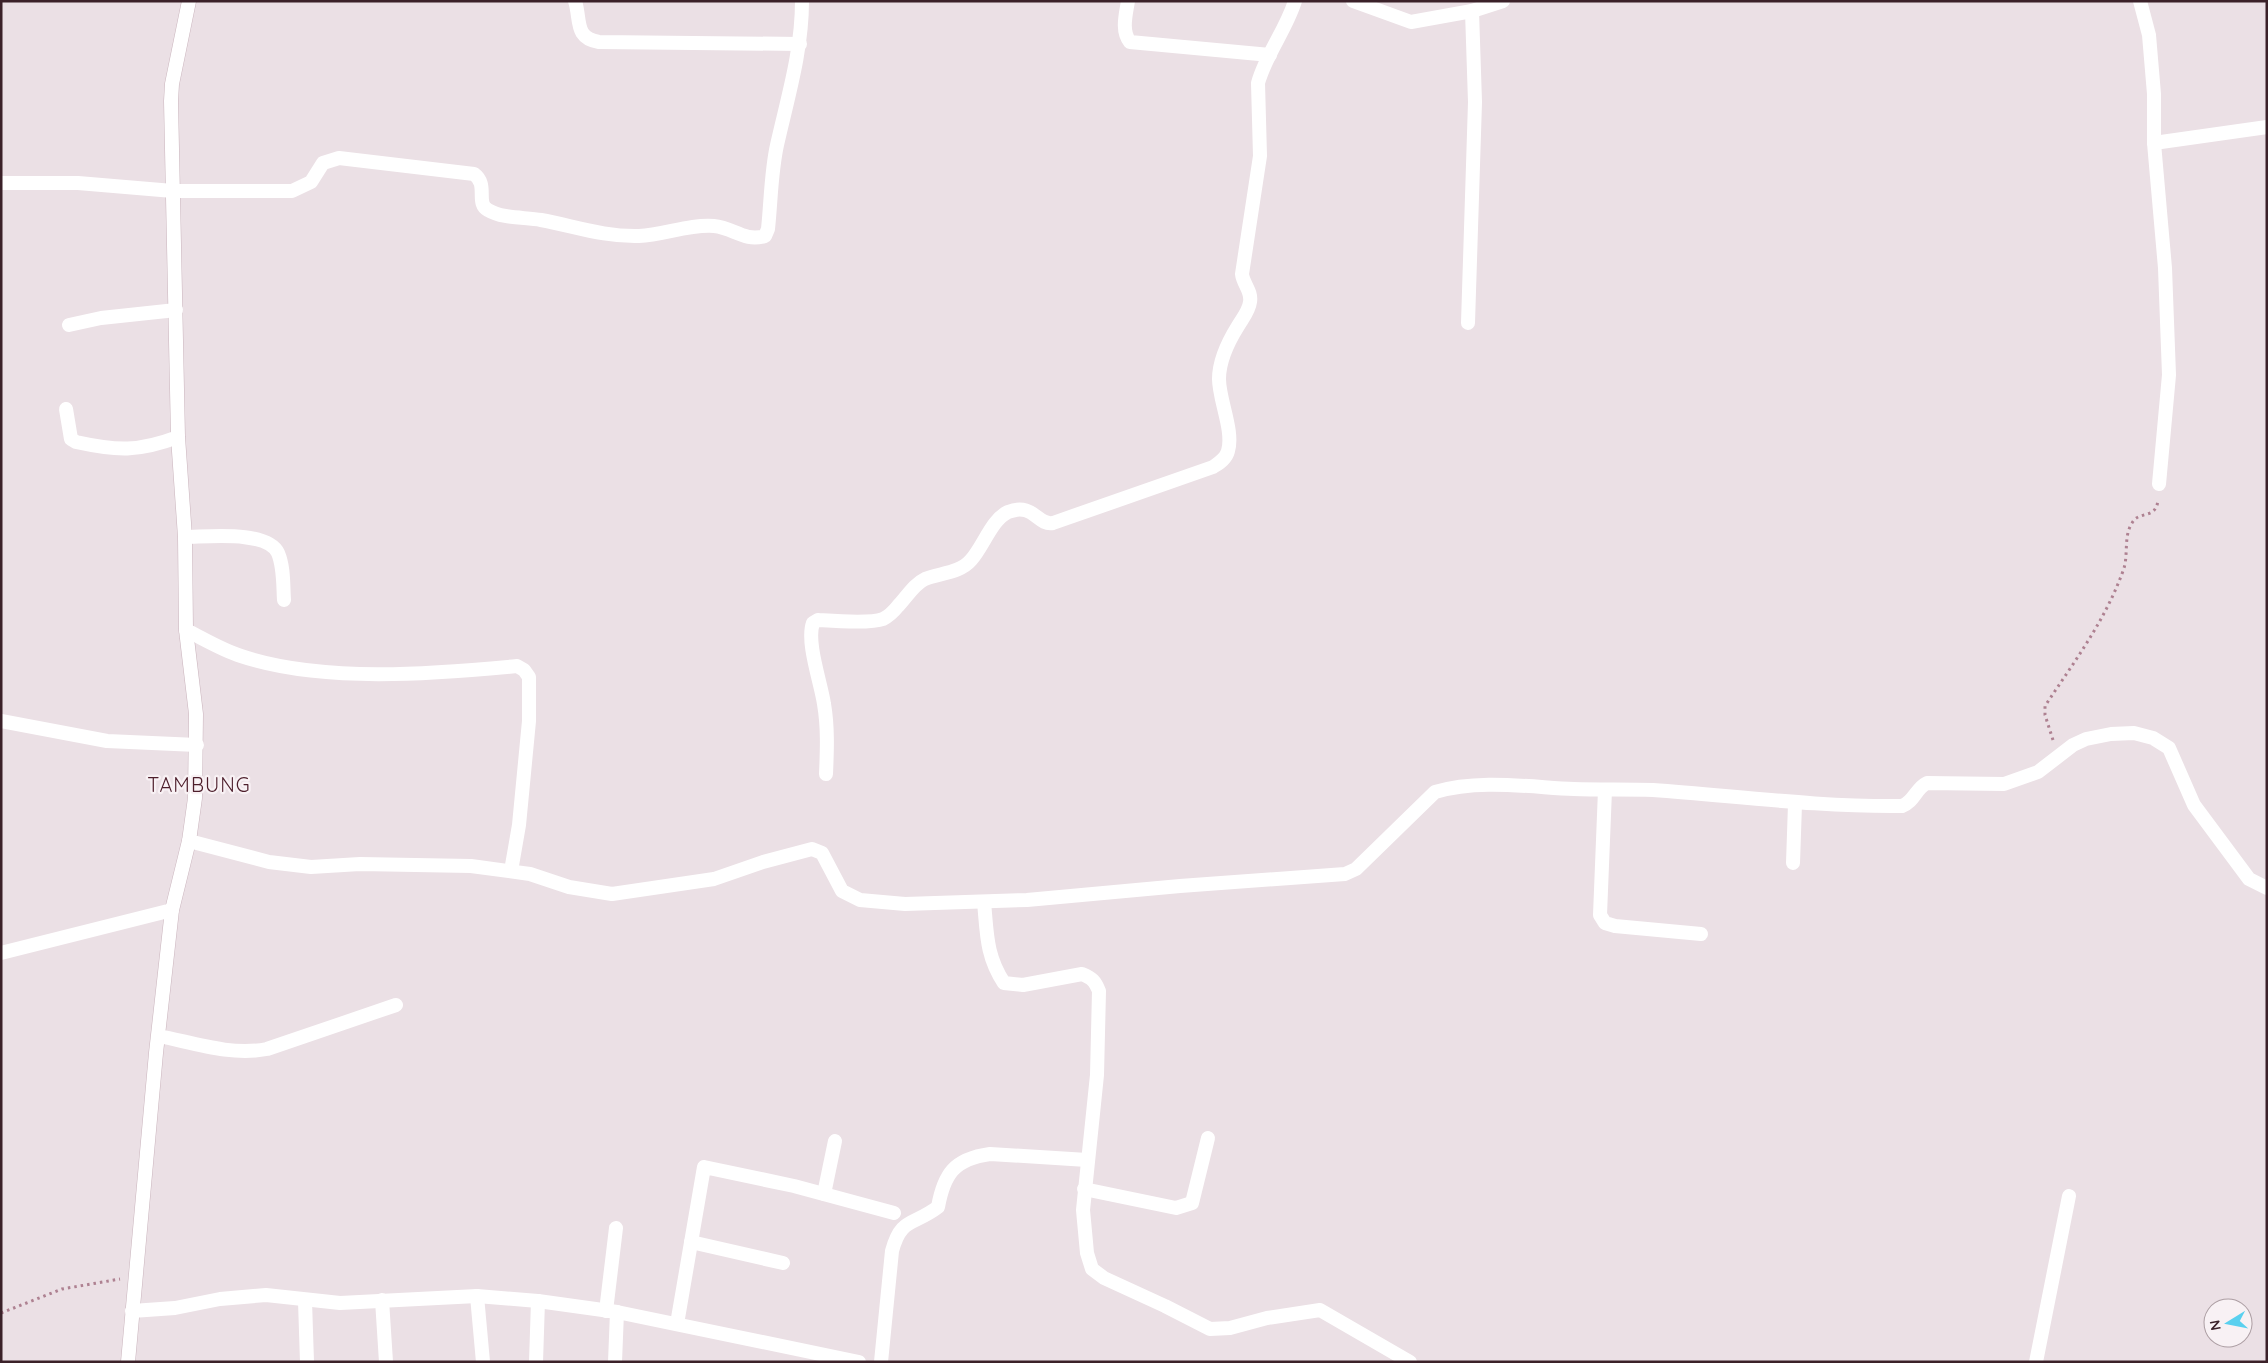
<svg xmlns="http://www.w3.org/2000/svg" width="2268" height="1363" viewBox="0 0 2268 1363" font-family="Quicksand,sans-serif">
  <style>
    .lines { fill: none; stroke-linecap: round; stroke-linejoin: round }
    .secondary-casing { stroke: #cab4bd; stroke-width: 15 }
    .path { stroke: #ae8191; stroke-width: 3; stroke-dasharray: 2.5 4; stroke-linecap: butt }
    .minor { stroke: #fff; stroke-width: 14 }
    .secondary { stroke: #fff; stroke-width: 14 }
    .labels { text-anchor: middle; stroke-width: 4.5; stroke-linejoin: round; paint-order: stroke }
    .quarter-label { font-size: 20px; letter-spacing: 1px; fill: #4d1e2b; stroke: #f8f1f4 }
  </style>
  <rect width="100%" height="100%" fill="#ebe0e5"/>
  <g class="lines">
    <g class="secondary-casing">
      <path id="secondary" d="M128,1362L156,1053L172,910L189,841L195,798L196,714L186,630L185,537L178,437L171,101L172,84L189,1"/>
    </g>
    <g class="path">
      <path d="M2053,740L2045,715V706C2074,662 2105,621 2123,571C2129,556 2123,537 2132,523C2139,510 2156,520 2158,500"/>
      <path d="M1,1313L62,1289L120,1279"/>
    </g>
    <g class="minor">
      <path d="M575,1C581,20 574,38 599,42L800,44"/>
      <path d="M1128,1C1126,14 1121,31 1130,42L1270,55"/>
      <path d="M1353,1L1411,22L1472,11L1503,1"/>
      <path d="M2140,1L2149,35L2154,94V143L2165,268L2169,375L2159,484"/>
      <path d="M2154,143L2267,127"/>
      <path d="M1,183H78L173,191H292L311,182L323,163L339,158L474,174C489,185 475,203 488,210C503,219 525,217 541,220C574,226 604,237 639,236C664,235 689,224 714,226C734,228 744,242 765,236L768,229C771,201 771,172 777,145C788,96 802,51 802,1"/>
      <path d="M1468,323L1475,102L1472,11"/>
      <path d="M69,325L101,318L176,310"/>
      <path d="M66,409L71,439L76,442C117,451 138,452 178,437"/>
      <path d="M185,537C207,537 267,530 278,553C284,567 283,585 284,600"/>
      <path d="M186,630C204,639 222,650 241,656C321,683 434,674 517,666L524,670L529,677V721L519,825L511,871"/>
      <path d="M1,721L107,741L197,745"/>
      <path d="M826,774C827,751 828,727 824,704C821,683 806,642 813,623L818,620C834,621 870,624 883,619C889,616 894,611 898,606C906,598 914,584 925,579C940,573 960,573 971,560C983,547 992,519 1008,512C1034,502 1037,526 1053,523L1213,467C1219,463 1226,459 1228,451C1234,431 1219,400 1219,379C1219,360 1228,342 1238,326C1242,319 1249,311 1250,302C1252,291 1243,284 1242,274L1260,156L1258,83C1266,54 1286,30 1295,1"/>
      <path d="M1605,790L1600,915L1605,923L1615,926L1701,934"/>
      <path d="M189,841L269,862L311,867L360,864L471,866L530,874L569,887L612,894L714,879L763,862L812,849L822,853L842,891L860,900L905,904L1027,900L1180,886L1345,874L1356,869L1435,792C1479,779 1529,787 1574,789C1600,790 1627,789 1653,790C1737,796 1818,807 1902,806C1914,802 1916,788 1927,783L2004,784L2038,772L2073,745L2086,739L2111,734L2134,733L2153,738L2169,748L2194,805L2249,879L2267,888"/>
      <path d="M1793,863L1795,804"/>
      <path d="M984,902C987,933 986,956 1004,983L1023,985L1082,974C1092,978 1095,981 1099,991L1097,1075L1083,1210L1087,1253L1092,1269L1104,1278L1165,1306L1210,1329L1230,1328L1267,1318L1320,1310L1410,1362"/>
      <path d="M1,953L172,910"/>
      <path d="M159,1036C194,1043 231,1056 267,1049L396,1005"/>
      <path d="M1084,1189L1176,1208L1192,1203L1208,1138"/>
      <path d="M824,1194L835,1141"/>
      <path d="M691,1242L783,1263"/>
      <path d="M477,1296L483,1362"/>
      <path d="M382,1300L386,1362"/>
      <path d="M305,1301L307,1362"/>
      <path d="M132,1311L175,1308L220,1299L266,1295L340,1303L477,1296L538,1301L617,1312L859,1362"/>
      <path d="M606,1311L616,1228"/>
      <path d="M677,1324L704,1167L794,1186L894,1213"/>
      <path d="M536,1362L538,1301"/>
      <path d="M615,1362L617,1312"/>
      <path d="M881,1362L892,1251C901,1217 913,1226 938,1207C944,1174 954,1159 990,1154L1087,1160"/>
      <path d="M2036,1362L2069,1196"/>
    </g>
    <use href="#secondary" class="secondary"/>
  </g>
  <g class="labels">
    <g class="quarter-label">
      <text x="199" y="792">TAMBUNG</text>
    </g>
  </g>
  <rect width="2268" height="1363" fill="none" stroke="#3b2129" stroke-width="5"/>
  <g transform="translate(2228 1323) rotate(260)"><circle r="24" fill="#f8f1f4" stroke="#ac9ea3"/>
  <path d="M0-4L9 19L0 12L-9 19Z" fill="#5ad0ef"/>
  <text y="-8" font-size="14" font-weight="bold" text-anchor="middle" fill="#3b2129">N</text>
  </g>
</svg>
